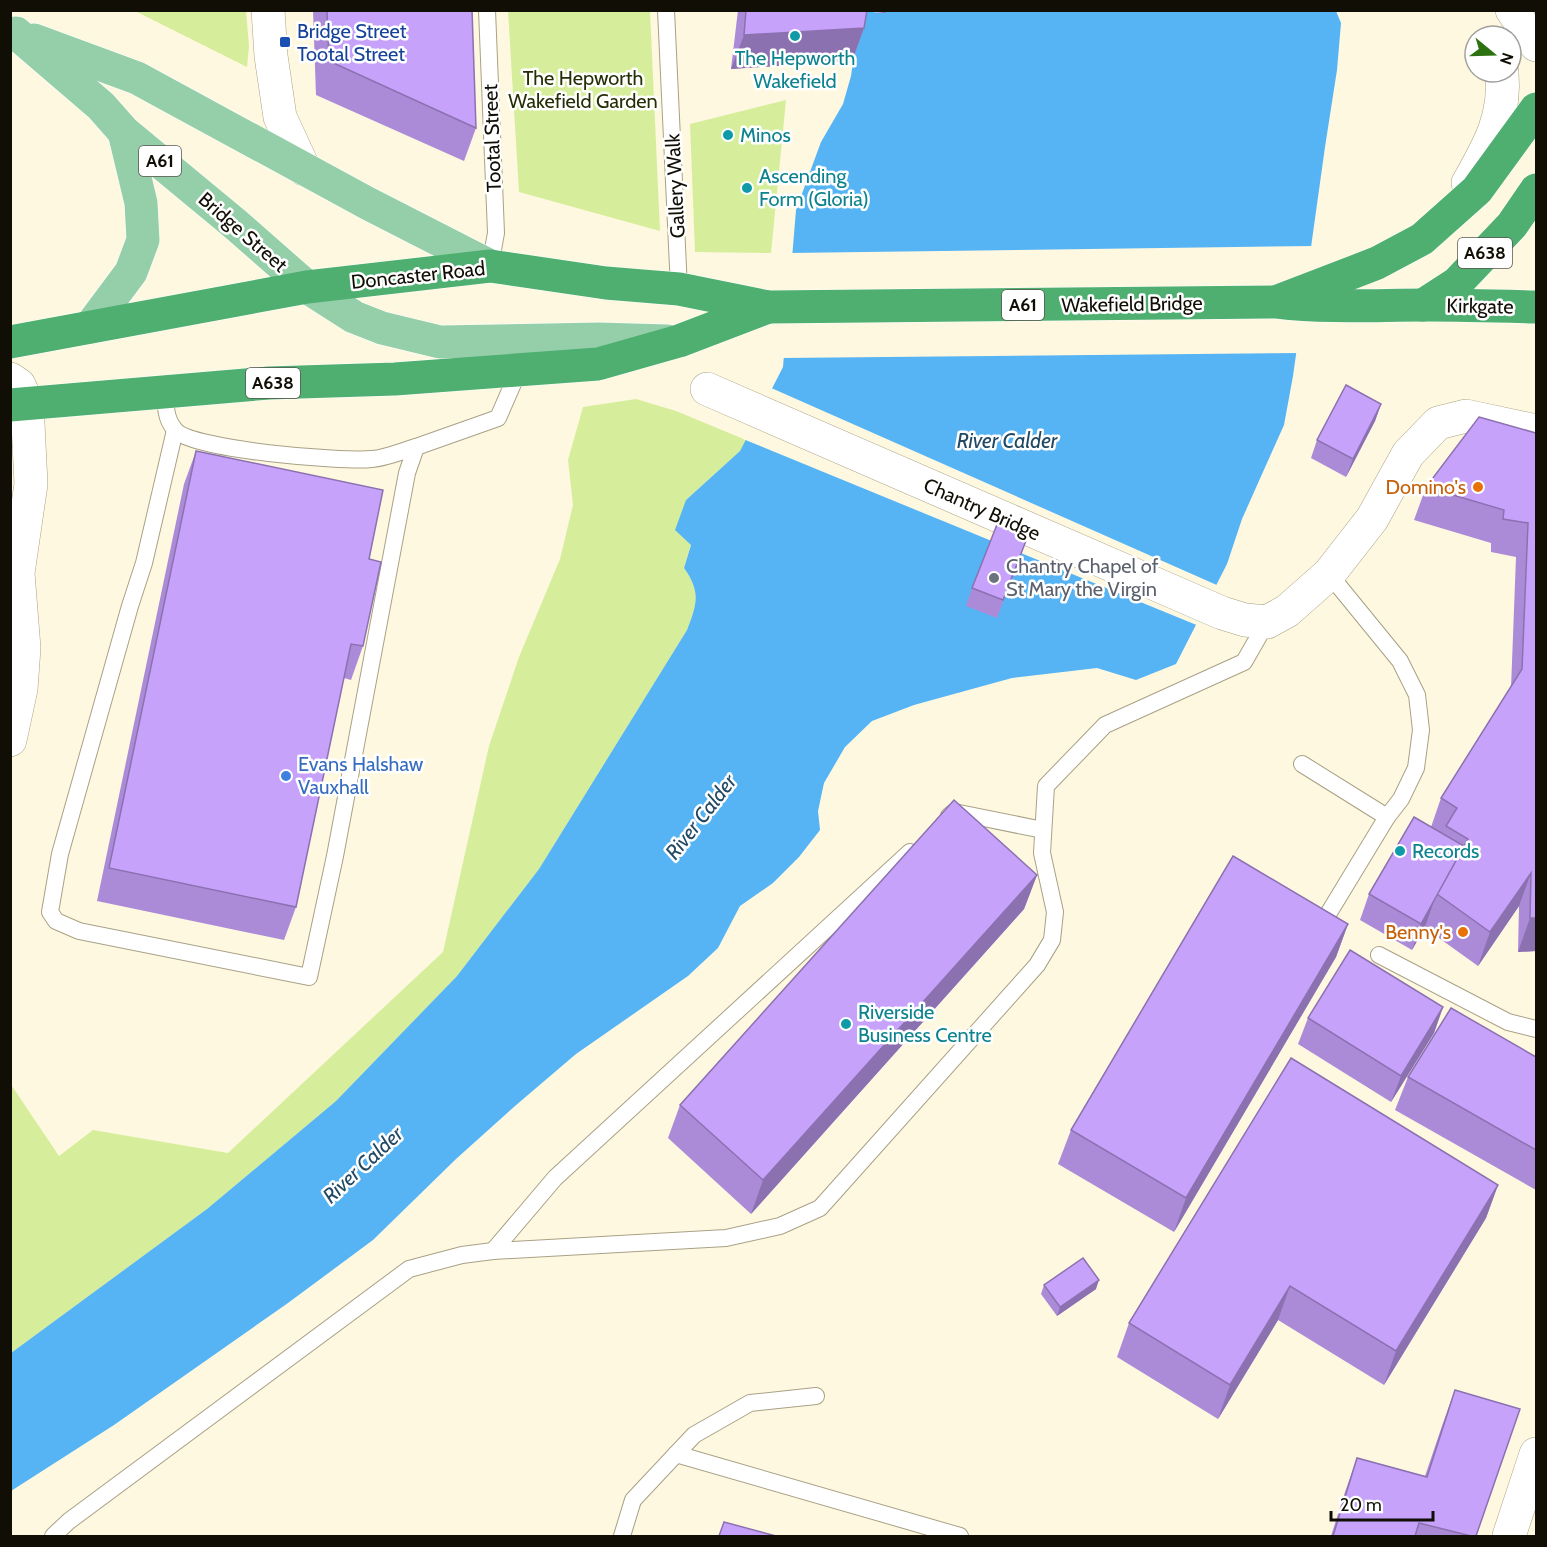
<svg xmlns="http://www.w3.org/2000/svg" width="1547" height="1547" viewBox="0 0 1547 1547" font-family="Cabin,sans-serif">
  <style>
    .green { fill: #d6ee9b }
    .water { fill: #56b4f5 }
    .pier { fill: #fef8e0 }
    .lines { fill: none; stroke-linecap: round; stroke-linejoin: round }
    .lane-casing { stroke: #a9a186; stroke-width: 18 }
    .street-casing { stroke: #a9a186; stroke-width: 34 }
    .secondary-casing { stroke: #a9a186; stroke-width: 34 }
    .primary-casing { stroke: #fff; stroke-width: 34 }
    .highway-casing { stroke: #fff; stroke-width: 34 }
    .lane { stroke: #fff; stroke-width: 16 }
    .street { stroke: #fff; stroke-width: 33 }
    .secondary { stroke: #fff; stroke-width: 33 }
    .primary { stroke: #95cfa9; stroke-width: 33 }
    .highway { stroke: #4faf70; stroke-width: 33 }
    .wall { fill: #ab8bd8 }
    .shaded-wall { fill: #8b71b0 }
    .building { fill: #c7a2fb; stroke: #8b71b0; stroke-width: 1.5 }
    .culture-dot { fill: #0f9aa8; stroke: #fff; stroke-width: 2 }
    .transit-dot { fill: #1a4fb4; stroke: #fff; stroke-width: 2 }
    .food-dot { fill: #e8710a; stroke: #fff; stroke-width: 2 }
    .worship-dot { fill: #6b7280; stroke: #fff; stroke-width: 2 }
    .shop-dot { fill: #3f7fe0; stroke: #fff; stroke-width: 2 }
    .labels { text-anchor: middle; stroke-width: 5; stroke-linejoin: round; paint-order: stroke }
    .shield { fill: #fff; stroke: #585650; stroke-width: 1.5 }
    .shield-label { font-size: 18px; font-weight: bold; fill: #110e05 }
    .transit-label { font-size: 20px; fill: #164399; stroke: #fff; text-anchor: start }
    .culture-label { font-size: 20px; fill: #0d838f; stroke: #fff; text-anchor: start }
    .park-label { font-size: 20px; fill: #252e04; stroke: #fff }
    .street-label { font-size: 20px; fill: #110e05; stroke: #fff }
    .food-label { font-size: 20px; fill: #c56008; stroke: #fff; text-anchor: end }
    .worship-label { font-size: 20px; fill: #5b616d; stroke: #fff; text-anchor: start }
    .shop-label { font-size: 20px; fill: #366cbe; stroke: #fff; text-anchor: start }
    .water-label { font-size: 21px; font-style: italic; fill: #224964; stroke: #fff }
  </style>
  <rect width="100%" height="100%" fill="#fef8e0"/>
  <g class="green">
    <path d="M135,11H246L249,46L247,67Z"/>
    <path d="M508,11H650L660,231L519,192Z"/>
    <path d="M786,100L771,253L695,252L690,124Z"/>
    <path d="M636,399L676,411L746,440L740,451L686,500L691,544L684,568C701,592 697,604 687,630L539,869L457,976L336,1101L207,1209L11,1353L10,1083L59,1156L93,1130L228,1153L443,952L489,746L519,657L560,559L573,505L568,460L583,407Z"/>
  </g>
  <path class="water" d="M885,10L1336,11L1341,23L1337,70L1325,147L1293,376L1284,425L1242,519L1227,564L1176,664L1136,680L1097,668L1012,678L914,705L872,721L845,747L824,783L818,811L820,830L799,857L773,883L740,906L718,948L688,976L576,1054L515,1106L456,1159L373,1240L288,1303L114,1425L11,1491V1353L207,1209L336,1101L457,976L539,869L687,630C697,604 701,592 684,568L691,545L675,530L686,500L740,451L783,367L796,210L821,142L843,104L851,76L860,11L884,13Z"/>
  <g class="pier">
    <path d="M1314,246L1300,353L781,358L789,253Z"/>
    <path d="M769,387L1219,586L1199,626L743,439Z"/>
  </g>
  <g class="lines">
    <g class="lane-casing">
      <g id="lane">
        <path d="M487,10L496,233L490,266"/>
        <path d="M666,10L679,289"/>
        <path d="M167,391C165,405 165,418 175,430C192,450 342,462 372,459C386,458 402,451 416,447"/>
        <path d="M175,430L144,563L130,606L60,854L50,912L56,921L79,931L309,977L335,856L407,473L416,447L498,418L519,370"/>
        <path d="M1302,764L1387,817"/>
        <path d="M949,816L954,812L1043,830"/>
        <path d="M1319,929L1387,817L1401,799L1416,768L1421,730L1417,695L1400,661L1329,574"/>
        <path d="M1379,955L1508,1022L1536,1029"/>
        <path d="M493,1251L555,1178L910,852"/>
        <path d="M676,1454L960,1536"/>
        <path d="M53,1536L69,1521L409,1269L462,1255L493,1251L726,1238L780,1226L820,1208L1037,965L1052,940L1055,912L1042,853L1046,786L1105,725L1244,662L1267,622"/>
        <path d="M622,1536L633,1500L694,1435L750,1403L816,1396"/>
      </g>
    </g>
    <g class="street-casing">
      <g id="street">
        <path d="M268,10L271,56L280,117L304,169"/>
        <path d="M10,379L19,385L27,403L31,484L18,573L24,648L21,689L10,740"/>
        <path d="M707,389L1222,613L1245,620L1267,622L1287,611L1329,574L1372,519L1408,454L1438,423L1466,416L1536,431"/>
        <path d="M1509,1536L1536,1454"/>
      </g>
    </g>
    <g class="secondary-casing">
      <g id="secondary">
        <path d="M1512,10L1536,45"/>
        <path d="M1468,183C1489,146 1506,117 1502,72"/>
      </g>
    </g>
    <g class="primary-casing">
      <g id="primary">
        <path d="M16,33L101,106L124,132L234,223L307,287L354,317L382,328L440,342L599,339L668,341"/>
        <path d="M34,40L137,78L367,203L490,266"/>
        <path d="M90,327L131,272L143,240L141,203L124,132"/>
      </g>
    </g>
    <g class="highway-casing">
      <g id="highway">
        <path d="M1281,300L1377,263L1422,239L1477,190L1536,109"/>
        <path d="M1423,305L1457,283L1512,225L1536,190"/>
        <path d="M10,342L307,287L490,266L606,283L679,289L768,307L1277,302C1328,308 1374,305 1425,305C1462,305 1499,306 1536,307"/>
        <path d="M10,405L269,383L395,379L598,364L679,341L768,307"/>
      </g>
    </g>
    <use href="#lane" class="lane"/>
    <use href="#street" class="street"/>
    <use href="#secondary" class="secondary"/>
    <use href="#primary" class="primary"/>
    <use href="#highway" class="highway"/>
  </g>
  <g class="wall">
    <path d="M313,10H472L476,128L464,161L316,95Z"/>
    <path d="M738,10H886L885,13L867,11L864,28L852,61L731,69Z"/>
    <path d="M1381,404L1375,421L1346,477L1311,458L1317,440Z"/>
    <path d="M1536,433V951L1518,952L1519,906L1478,966L1425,928V927L1412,950L1360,920L1369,894L1431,827L1441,798L1511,688L1516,557L1491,552V543L1414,520L1426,487Z"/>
    <path d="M196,451L369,559L363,646L351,680L344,678L296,907L284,940L97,901L184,484Z"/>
    <path d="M1029,533L997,618L966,606L972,588Z"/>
    <path d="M1037,875L1024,909L751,1214L668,1138L680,1105Z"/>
    <path d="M1348,924L1336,957L1174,1232L1058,1164L1071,1130Z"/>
    <path d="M1443,1007L1434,1033L1391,1102L1298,1044L1308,1018Z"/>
    <path d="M1536,1057V1190L1395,1110L1408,1077Z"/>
    <path d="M1498,1185L1486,1218L1384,1385L1278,1320L1218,1419L1117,1357L1129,1323Z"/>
    <path d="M1044,1285L1096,1289L1057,1316L1041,1294Z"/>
    <path d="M1455,1390L1476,1536H1331L1345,1492L1357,1458L1425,1476L1443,1423Z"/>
  </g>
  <g class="shaded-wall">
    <path d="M861,10H886L885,13Z"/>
    <path d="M864,28L852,61L731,69L744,35Z"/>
    <path d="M1381,404L1375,421L1346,477L1353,459Z"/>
    <path d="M1531,873L1519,906L1478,966L1490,932Z"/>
    <path d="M1037,875L1024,909L751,1214L763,1180Z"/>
    <path d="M1434,901L1425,927L1412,950L1421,924Z"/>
    <path d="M1530,918H1536V951L1518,952Z"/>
    <path d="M1348,924L1336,957L1174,1232L1186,1198Z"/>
    <path d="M1443,1007L1434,1033L1391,1102L1401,1076Z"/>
    <path d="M1498,1185L1486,1218L1384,1385L1396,1351Z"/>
    <path d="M1099,1280L1096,1289L1057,1316L1060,1307Z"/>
    <path d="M1290,1286L1278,1320L1218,1419L1230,1385Z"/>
  </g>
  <g class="building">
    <path d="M327,10H472L476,128L329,61Z"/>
    <path d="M746,10H867L864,28L744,35Z"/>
    <path d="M1346,385L1381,404L1353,459L1317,440Z"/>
    <path d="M1479,417L1536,433V918H1530L1531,873L1490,932L1437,894L1468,839L1446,826L1457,808L1441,798L1522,669L1528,523L1503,519L1504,510L1426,487Z"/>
    <path d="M196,451L383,490L369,559L381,562L363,646L351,644L296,907L109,868Z"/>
    <path d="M998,522L1029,533L1003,600L972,588Z"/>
    <path d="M954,800L1037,875L763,1180L680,1105Z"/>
    <path d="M1414,817L1464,846L1421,924L1369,894Z"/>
    <path d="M1233,856L1348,924L1186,1198L1071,1130Z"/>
    <path d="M1350,950L1443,1007L1401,1076L1308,1018Z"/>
    <path d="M1451,1008L1536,1057V1150L1408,1077Z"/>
    <path d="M1291,1058L1498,1185L1396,1351L1290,1286L1230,1385L1129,1323Z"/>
    <path d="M1083,1258L1099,1280L1060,1307L1044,1285Z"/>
    <path d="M1455,1390L1520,1409L1476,1536H1471L1419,1523L1415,1536H1333L1357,1458L1427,1477Z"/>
    <path d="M724,1522L776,1536H719Z"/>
  </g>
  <g class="culture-dot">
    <circle cx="795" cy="36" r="6"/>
    <circle cx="728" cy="135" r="6"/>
    <circle cx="747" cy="188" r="6"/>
    <circle cx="1400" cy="851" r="6"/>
    <circle cx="846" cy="1024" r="6"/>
  </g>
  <rect class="transit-dot" x="279" y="36" width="12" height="12" rx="3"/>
  <g class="food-dot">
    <circle cx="1478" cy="487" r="6"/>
    <circle cx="1463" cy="932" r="6"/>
  </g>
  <circle class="worship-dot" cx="994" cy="578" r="6"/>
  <circle class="shop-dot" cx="286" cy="776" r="6"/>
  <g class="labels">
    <g class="shield">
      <rect x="139" y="146" width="42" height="30" rx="4.5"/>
      <rect x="1458" y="238" width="54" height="30" rx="4.5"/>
      <rect x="1002" y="290" width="42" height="30" rx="4.5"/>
      <rect x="246" y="368" width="54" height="30" rx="4.5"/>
    </g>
    <g class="shield-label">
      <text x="160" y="167">A61</text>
      <text x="1485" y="259">A638</text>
      <text x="1023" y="311">A61</text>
      <text x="273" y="389">A638</text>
    </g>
    <g class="transit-label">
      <text x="297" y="38">Bridge Street<tspan x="297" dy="23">Tootal Street</tspan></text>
    </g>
    <g class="culture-label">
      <text x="795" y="65" text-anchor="middle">The Hepworth<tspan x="795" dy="23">Wakefield</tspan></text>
      <text x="740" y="142">Minos</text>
      <text x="759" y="183">Ascending<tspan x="759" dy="23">Form (Gloria)</tspan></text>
      <text x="1412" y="858">Records</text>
      <text x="858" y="1019">Riverside<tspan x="858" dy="23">Business Centre</tspan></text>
    </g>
    <g class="park-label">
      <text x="583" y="85">The Hepworth<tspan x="583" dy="23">Wakefield Garden</tspan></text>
    </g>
    <g class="street-label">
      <text transform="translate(492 138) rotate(-92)" y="7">Tootal Street</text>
      <text transform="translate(675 186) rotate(-93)" y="7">Gallery Walk</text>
      <text transform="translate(243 232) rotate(41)" y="7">Bridge Street</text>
      <text transform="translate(418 275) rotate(-6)" y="7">Doncaster Road</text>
      <text transform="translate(1132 304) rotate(-1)" y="7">Wakefield Bridge</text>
      <text transform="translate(1480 306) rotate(1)" y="7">Kirkgate</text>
      <text transform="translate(982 509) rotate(24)" y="7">Chantry Bridge</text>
    </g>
    <g class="food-label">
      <text x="1466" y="494">Domino's</text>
      <text x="1451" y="939">Benny's</text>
    </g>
    <g class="worship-label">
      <text x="1006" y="573">Chantry Chapel of<tspan x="1006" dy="23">St Mary the Virgin</tspan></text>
    </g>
    <g class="shop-label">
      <text x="298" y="771">Evans Halshaw<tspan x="298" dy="23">Vauxhall</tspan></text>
    </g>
    <g class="water-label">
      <text x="1007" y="448">River Calder</text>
      <text transform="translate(701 817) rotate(-52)" y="7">River Calder</text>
      <text transform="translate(363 1165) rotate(-43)" y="7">River Calder</text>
    </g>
  </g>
  <rect width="1547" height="1547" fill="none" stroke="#110e05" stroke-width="24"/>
  <g transform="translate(1493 54) rotate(109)"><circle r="28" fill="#ffffff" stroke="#a09f9b" stroke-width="1.5"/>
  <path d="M0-4.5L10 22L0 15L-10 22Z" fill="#2d7210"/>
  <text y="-9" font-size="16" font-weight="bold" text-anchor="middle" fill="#110e05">N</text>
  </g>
  <path d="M1331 1511v9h102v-9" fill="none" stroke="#110e05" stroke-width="3"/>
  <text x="1340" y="1511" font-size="18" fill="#110e05" stroke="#ffffff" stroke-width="4.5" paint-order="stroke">20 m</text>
</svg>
